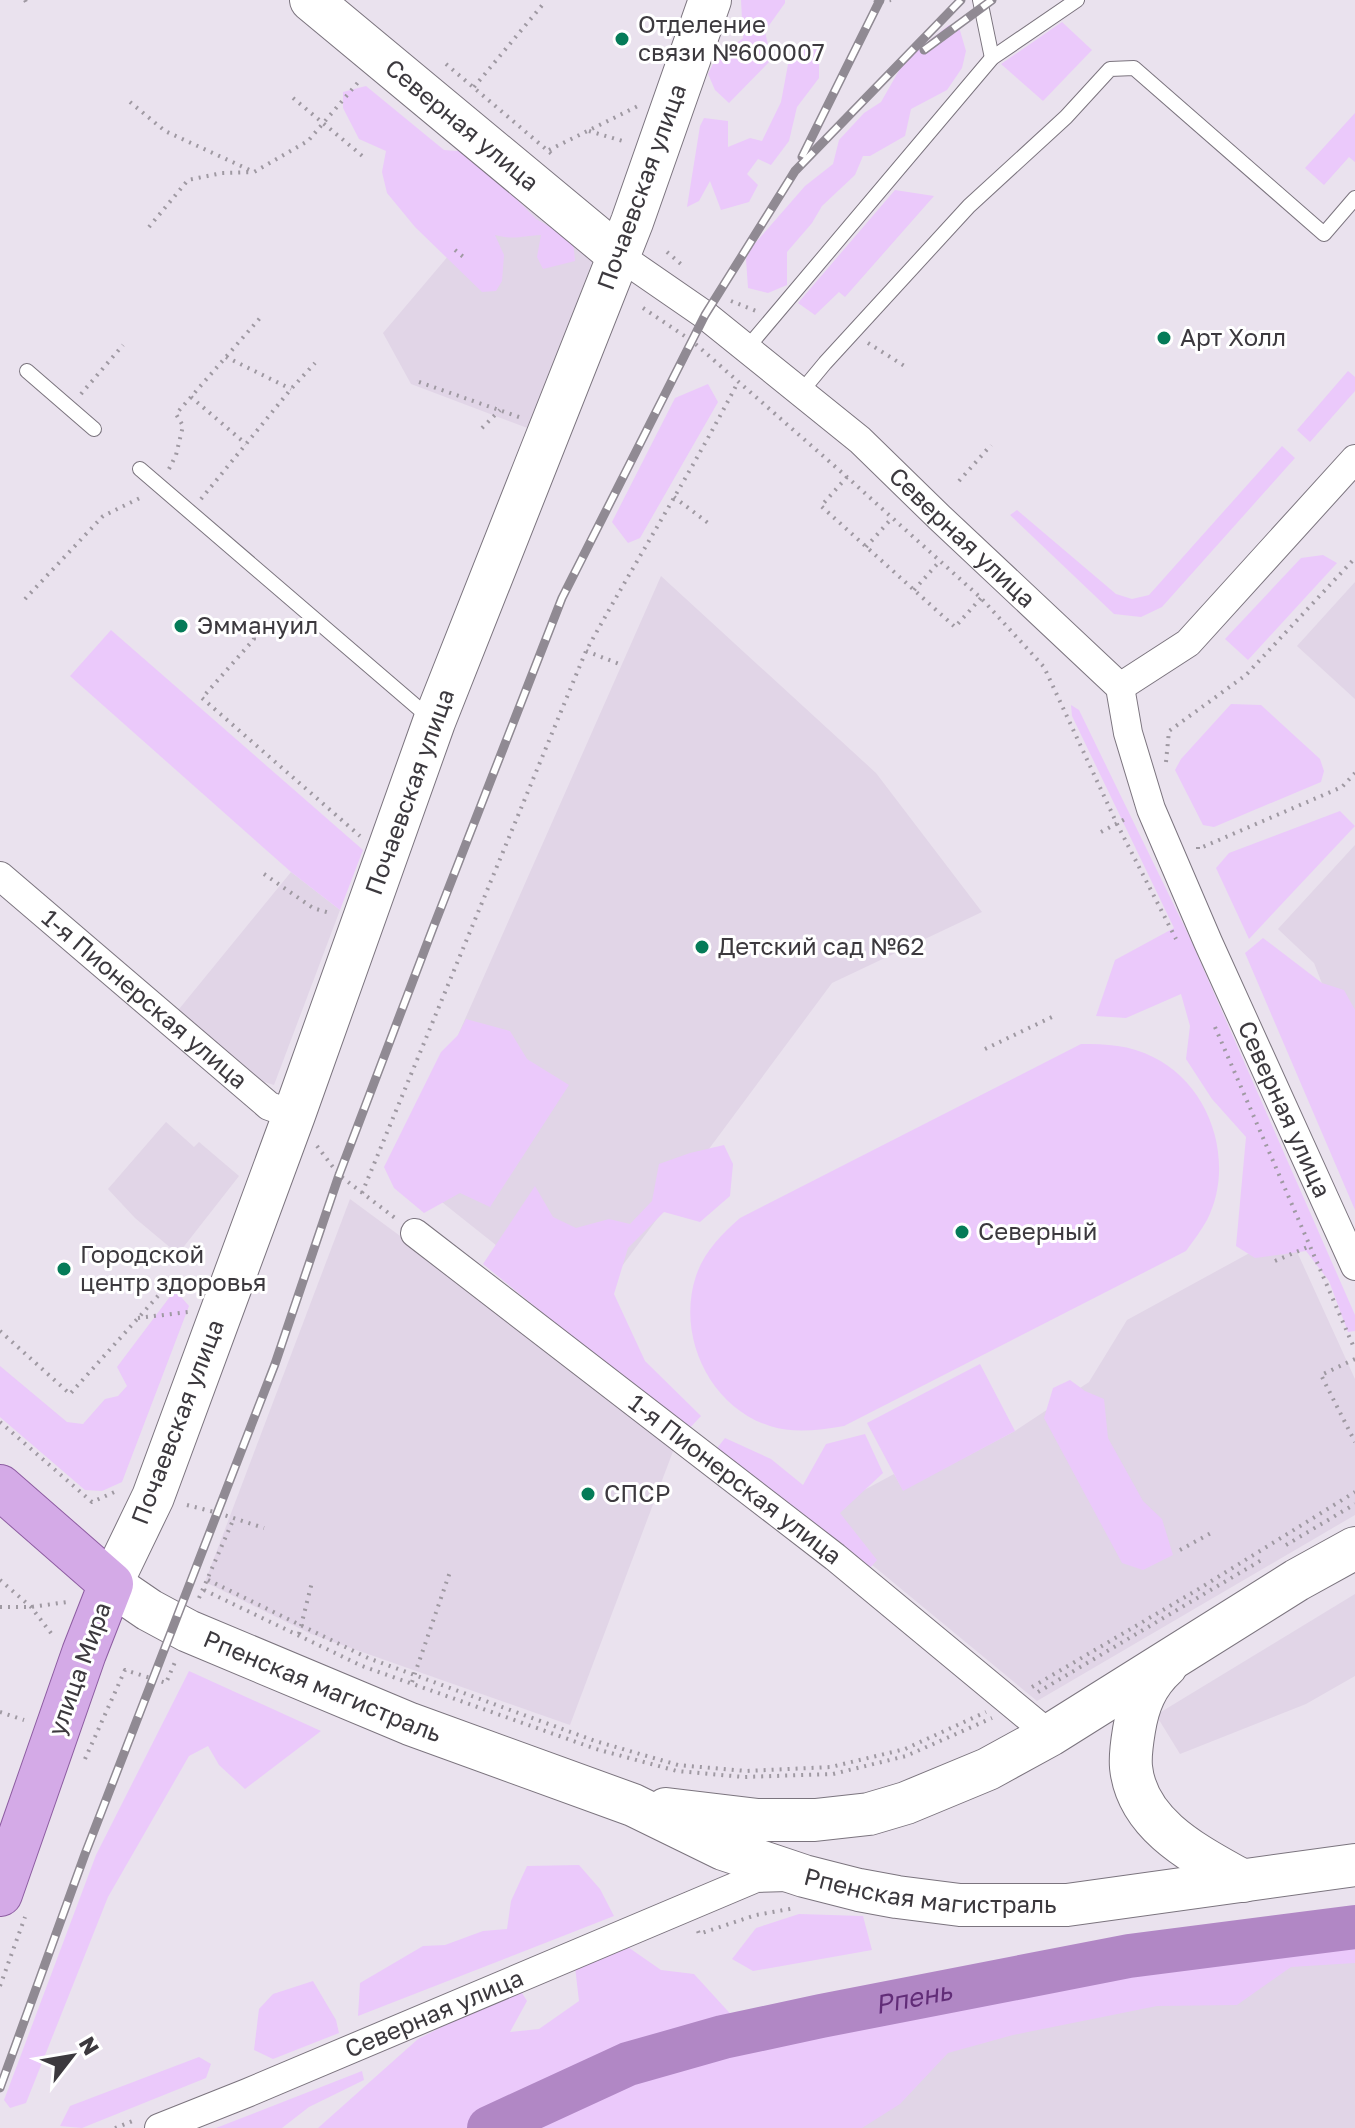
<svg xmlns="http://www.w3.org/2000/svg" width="1355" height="2128" viewBox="0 0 1355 2128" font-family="'Golos Text',sans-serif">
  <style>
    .built { fill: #e1d5e7 }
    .green { fill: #ebc9fb }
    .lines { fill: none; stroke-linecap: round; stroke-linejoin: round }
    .river { stroke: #b187c5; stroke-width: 44 }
    .lane-casing { stroke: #7b747e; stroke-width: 16 }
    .street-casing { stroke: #7b747e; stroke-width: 30 }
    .secondary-casing { stroke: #7b747e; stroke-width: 44 }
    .primary-casing { stroke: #8d5da1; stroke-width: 46 }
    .path { stroke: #9f99a2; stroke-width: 4; stroke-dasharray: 2 6; stroke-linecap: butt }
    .lane { stroke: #fff; stroke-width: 14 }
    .street { stroke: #fff; stroke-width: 28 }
    .secondary { stroke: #fff; stroke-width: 42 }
    .primary { stroke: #d4aae7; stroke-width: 44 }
    .rail-casing { stroke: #908a93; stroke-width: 9 }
    .rail { stroke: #fff; stroke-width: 6; stroke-dasharray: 18; stroke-linecap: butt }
    .poi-dot { fill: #057b58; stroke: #fff; stroke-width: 3 }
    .labels { text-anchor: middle; stroke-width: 6; stroke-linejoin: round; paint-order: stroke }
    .poi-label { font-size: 24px; fill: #3c393e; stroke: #fff; text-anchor: start }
    .street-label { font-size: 24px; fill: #3c393e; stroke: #fff }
    .water-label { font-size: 26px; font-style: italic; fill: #622d78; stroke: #fff }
  </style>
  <rect width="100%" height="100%" fill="#eae2ee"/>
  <g class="built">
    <path d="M510,183L595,254L530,429L411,384L383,333Z"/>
    <path d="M661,576L876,773L982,912L832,983L585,1316L394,1164L458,1035Z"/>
    <path d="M1355,582V699L1297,646Z"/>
    <path d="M1355,845V1068L1314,963L1278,929Z"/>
    <path d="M291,872L340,910L274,1085L248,1077L175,1014Z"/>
    <path d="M166,1122L194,1147L199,1142L239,1176L178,1254L135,1218L108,1189Z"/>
    <path d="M350,1199L472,1289L675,1446L570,1725L311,1634L205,1582Z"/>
    <path d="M1288,1232L1355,1379V1515L1037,1701L814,1517L894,1474L903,1490L1015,1431L1089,1382L1127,1320Z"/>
    <path d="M1355,1594V1676L1306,1704L1180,1754L1156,1715Z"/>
    <path d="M1355,1951V2128H577Z"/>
  </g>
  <g class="green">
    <path d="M741,0H785V3L765,31L771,60L729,103L715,90L708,74L715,60L743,38Z"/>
    <path d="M1062,22L1092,50L1043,101L1001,64Z"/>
    <path d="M949,25L959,27L966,51L962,68L947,90L911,109L905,136L870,156H863L855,175L822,206L812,223L787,252V285L768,293L748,288L746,259L750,249L805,186L833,164L839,140L864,113L881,102L905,60Z"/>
    <path d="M808,42L819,45V78L797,107L789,141L771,165L758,159L747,174L758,185L749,202L721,210L710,181L699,201L687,207L700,126L704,118L728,121V147L750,138L762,141L781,102L789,59Z"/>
    <path d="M366,86L444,150L457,151L463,145L536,219L573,240L575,261L543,269L537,257L541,235C521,236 515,240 495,235L504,255L502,281L496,291L482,292L415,227L387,193L382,172L386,151L359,139L343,108V92Z"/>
    <path d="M1355,113V162L1349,157L1324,185L1305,168Z"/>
    <path d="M895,190L934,196L845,297L839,292L815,315L798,303Z"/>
    <path d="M1348,371L1355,377V391L1310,442L1297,430Z"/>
    <path d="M708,384L718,402L640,538L628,543L612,522L675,398Z"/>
    <path d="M1282,446L1295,458L1162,607L1141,617L1114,614L1010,515L1017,510L1116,594L1132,599L1149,595Z"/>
    <path d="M1323,555L1337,563L1248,660L1225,639L1301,558Z"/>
    <path d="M111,630L363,850L340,910L291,872L70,676Z"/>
    <path d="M1231,704L1261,705L1320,759L1324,771L1321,782L1214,827L1203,825L1175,770L1181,759Z"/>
    <path d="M1071,705L1079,710L1189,936L1355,1315V1331L1348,1332L1329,1281L1306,1251L1255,1258L1236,1246L1246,1137L1212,1099L1186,1059L1190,1026L1181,994L1126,1018L1096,1016L1115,960L1174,928L1072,716Z"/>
    <path d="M1340,811L1355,826L1249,939L1216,868L1229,853Z"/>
    <path d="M1263,938L1322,983L1344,990L1355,1010V1210L1245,953Z"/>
    <path d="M466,1019L510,1031L527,1059L569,1085L490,1207L460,1193L424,1213L394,1188L384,1167L441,1052L458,1035Z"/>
    <path d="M1081,1044C1106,1044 1130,1045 1153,1057C1211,1085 1236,1163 1207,1220C1201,1231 1193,1241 1186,1251L844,1426C819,1430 795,1434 770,1426C710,1407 676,1336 696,1276C704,1252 721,1235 740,1218Z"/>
    <path d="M724,1145L733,1164L730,1196L700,1222L664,1212L628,1248L614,1294L645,1361L701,1416L687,1431L483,1264L535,1186L553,1217L576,1228L609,1219L630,1224L652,1201L659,1164L690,1153Z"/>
    <path d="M175,1290L189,1306L122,1482L102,1491L85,1490L0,1417V1366L67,1422L83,1424L105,1399L118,1396L127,1386L117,1367Z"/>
    <path d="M980,1364L1015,1431L903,1491L867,1423Z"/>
    <path d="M1070,1380L1085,1391L1104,1399L1108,1438L1143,1501L1162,1519L1173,1555L1143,1570L1122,1563L1044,1418L1053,1388Z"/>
    <path d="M865,1434L883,1473L840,1513L877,1560L864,1575L714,1452L725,1438L771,1459L803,1485L826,1444Z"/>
    <path d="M189,1671L321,1731L245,1789L219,1765L208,1746L189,1756L108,1897L26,2103L10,2108L4,2100L96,1855Z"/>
    <path d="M579,1865L600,1889L614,1916L358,2016L360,1983L423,1946L445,1945L483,1931L507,1929L511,1901L527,1866Z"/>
    <path d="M799,1914L863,1916L872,1950L753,1971L732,1959L756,1928Z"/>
    <path d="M1355,1939V1963L1291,1967L1237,2005L1157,2006L1013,2035L948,2053L900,2104L862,2128H318L418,2039L519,1988L527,2001L510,2032L539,2029L579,2001L575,1967L625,1945L661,1970L694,1974L757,2043L856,2016L979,1998L1150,1964Z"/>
    <path d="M313,1981L336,2020L339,2033L273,2059L254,2050L259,2009L273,1994Z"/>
    <path d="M199,2057L211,2064L206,2078L82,2128L60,2126L70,2106Z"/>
    <path d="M362,2071L364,2080L309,2107L282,2128H216Z"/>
  </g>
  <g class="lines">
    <path class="river" id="s1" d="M489,2128L628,2064L723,2037L821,2016L1129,1956L1355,1927"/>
    <g class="lane-casing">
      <g id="lane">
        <path d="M980,0L992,58"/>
        <path d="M747,348L992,58L1077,0"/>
        <path d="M27,371L94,429"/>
        <path d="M801,392L825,363L969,206L1066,117L1110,69L1134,68L1324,234L1355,198"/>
        <path d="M140,469L431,719"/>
      </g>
    </g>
    <g class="street-casing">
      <g id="street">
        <path id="s2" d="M618,255L705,315L860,440L939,517L1120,687L1128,733L1151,809L1208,942L1355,1266"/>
        <path d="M1120,687L1188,643L1355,459"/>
        <path id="s3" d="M0,876L269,1106L294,1115"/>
        <path id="s4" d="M415,1233L835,1557L1050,1735"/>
        <path id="s5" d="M159,2128L247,2093L756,1878L788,1877"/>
      </g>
    </g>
    <g class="secondary-casing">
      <g id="secondary">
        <path id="s6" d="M311,0L618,255"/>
        <path id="s7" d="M710,0L632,222L434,722L294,1115L153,1497L111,1584L149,1610L188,1631L410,1724L633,1805L723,1849L804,1876L859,1890L897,1897L960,1905H1067L1355,1865"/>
        <path d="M1166,1666C1146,1684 1138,1705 1134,1730C1132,1742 1130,1756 1131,1767C1137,1826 1197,1855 1243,1881"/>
        <path d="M666,1809L758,1820H815L869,1814L906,1803L988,1769L1050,1735L1297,1580L1355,1548"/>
      </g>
    </g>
    <g class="primary-casing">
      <path id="primary" d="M0,1487L111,1584L84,1653L0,1894"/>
    </g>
    <g class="path">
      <path d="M25,0L28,6"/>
      <path d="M874,0L879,2L891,0"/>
      <path d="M446,64L554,156"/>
      <path d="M474,87L544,3"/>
      <path d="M293,98L366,159"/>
      <path d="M130,102L165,131L254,172L308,141L360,80"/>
      <path d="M589,131L626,142"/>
      <path d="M549,150L638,106"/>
      <path d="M149,227L188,180L222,173L252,172"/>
      <path d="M455,250L467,260"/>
      <path d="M667,252L682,265"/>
      <path d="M731,301L756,311"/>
      <path d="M643,308L692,341L847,477L981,598L1044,667L1117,824L1176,939"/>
      <path d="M868,343L906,367"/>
      <path d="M226,357L291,389"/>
      <path d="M419,382L519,417"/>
      <path d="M81,394L123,345"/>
      <path d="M191,397L246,444"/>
      <path d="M482,428L500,410"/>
      <path d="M169,469L176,455L183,426L176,414L260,318"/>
      <path d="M847,477L821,506L955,627L981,598"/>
      <path d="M959,481L991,445"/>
      <path d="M674,497L712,526"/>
      <path d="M201,499L291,389L315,363"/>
      <path d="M866,547L892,518"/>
      <path d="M914,590L939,562"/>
      <path d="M25,599L103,516L142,497"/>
      <path d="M251,622L254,639L202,698L360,836"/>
      <path d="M586,651L622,665"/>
      <path d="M1166,762L1169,731L1246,675L1355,558"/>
      <path d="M1101,832L1127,818"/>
      <path d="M1198,847V849L1342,787L1355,773"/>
      <path d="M264,874L313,908L330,913"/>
      <path d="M1215,1027L1355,1350"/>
      <path d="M985,1049L1054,1016"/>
      <path d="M317,1146L339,1175L395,1218"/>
      <path d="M362,1193L586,651C636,560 691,473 738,382"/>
      <path d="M1275,1261L1310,1246"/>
      <path d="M138,1318L188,1312"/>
      <path d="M0,1331L70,1394L166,1287L199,1277"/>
      <path d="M1355,1359L1321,1375L1355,1442"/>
      <path d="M0,1422L92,1502L119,1490"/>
      <path d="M187,1505L218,1513L264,1528"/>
      <path d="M1286,1545L1355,1504"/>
      <path d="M1180,1550L1211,1533"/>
      <path d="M0,1580L31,1607L54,1637"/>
      <path d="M208,1580L368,1658L595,1741L678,1765L746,1771L831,1767L905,1749L986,1712"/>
      <path d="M204,1590L362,1666L596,1749L677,1771L744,1777L833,1774L906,1756L992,1718"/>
      <path d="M199,1598L234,1518"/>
      <path d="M0,1607H31L67,1602"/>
      <path d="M299,1634L312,1582"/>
      <path d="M412,1682L451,1569"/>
      <path d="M1032,1687L1197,1590L1355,1492"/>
      <path d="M1038,1692L1265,1558"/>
      <path d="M0,1712L24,1720"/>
      <path d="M85,1759L125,1670L166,1683L175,1662"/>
      <path d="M698,1931L699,1934L756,1915L795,1908"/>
      <path d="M0,1986L25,1917"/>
      <path d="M115,2128L135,2120"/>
    </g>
    <use href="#lane" class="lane"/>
    <use href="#street" class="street"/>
    <use href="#secondary" class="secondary"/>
    <use href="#primary" class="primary"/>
    <g class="rail-casing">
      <g id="rail">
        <path d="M924,50L992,0"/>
        <path d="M802,157L880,0"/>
        <path d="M0,2088L85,1854L275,1364L339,1175L433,928L562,598L705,315L795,171L961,0"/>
      </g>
    </g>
    <use href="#rail" class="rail"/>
  </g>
  <g class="poi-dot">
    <circle cx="622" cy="39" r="8"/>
    <circle cx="1164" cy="338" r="8"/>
    <circle cx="181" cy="626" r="8"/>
    <circle cx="702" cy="947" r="8"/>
    <circle cx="962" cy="1232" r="8"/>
    <circle cx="64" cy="1269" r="8"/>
    <circle cx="588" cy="1494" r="8"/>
  </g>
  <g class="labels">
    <g class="poi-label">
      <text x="638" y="33">Отделение<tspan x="638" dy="28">связи №600007</tspan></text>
      <text x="1180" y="346">Арт Холл</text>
      <text x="197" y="634">Эммануил</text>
      <text x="718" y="955">Детский сад №62</text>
      <text x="978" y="1240">Северный</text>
      <text x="80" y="1263">Городской<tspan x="80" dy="28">центр здоровья</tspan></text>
      <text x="604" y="1502">СПСР</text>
    </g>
    <g class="street-label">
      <text dy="8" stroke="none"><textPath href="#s6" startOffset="196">Северная улица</textPath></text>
      <text transform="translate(642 187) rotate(-70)" y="8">Почаевская улица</text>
      <text dy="8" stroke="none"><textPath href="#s2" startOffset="446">Северная улица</textPath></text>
      <text transform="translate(410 792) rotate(-70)" y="8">Почаевская улица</text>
      <text dy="8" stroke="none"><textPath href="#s3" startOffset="190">1-я Пионерская улица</textPath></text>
      <text dy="8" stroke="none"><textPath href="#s2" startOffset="1118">Северная улица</textPath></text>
      <text transform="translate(178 1422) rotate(-69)" y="8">Почаевская улица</text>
      <text dy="8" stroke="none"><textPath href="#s4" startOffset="404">1-я Пионерская улица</textPath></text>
      <text transform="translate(80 1669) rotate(-70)" y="8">улица Мира</text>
      <text dy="8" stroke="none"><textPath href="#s7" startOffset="1930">Рпенская магистраль</textPath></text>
      <text dy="8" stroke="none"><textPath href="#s7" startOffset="2576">Рпенская магистраль</textPath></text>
      <text dy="8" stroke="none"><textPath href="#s5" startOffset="298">Северная улица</textPath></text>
    </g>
    <g class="water-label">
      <text dy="9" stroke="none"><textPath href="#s1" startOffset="446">Рпень</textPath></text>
    </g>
  </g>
  <g transform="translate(72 2056) rotate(59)" stroke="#ffffff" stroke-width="6" paint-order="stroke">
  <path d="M0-6L14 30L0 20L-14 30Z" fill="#3c393e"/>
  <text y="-12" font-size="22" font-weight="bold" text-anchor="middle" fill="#3c393e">N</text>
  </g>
</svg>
